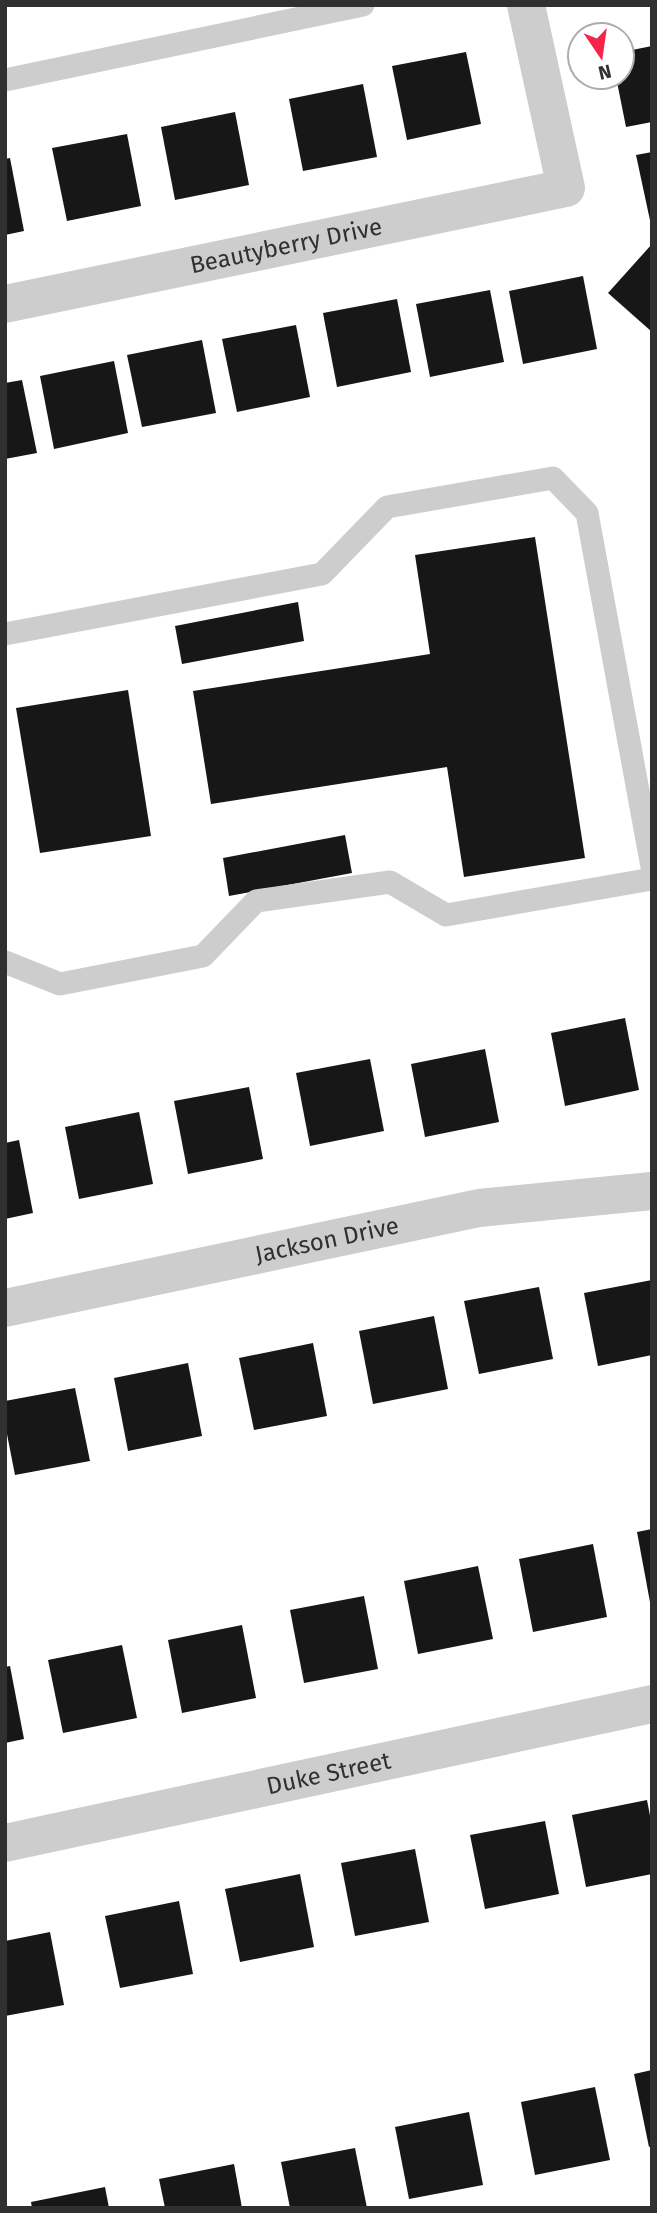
<svg xmlns="http://www.w3.org/2000/svg" width="657" height="2213" viewBox="0 0 657 2213" font-family="'Fira Sans',sans-serif">
  <style>
    .building { fill: #171717 }
    .lines { fill: none; stroke-linecap: round; stroke-linejoin: round }
    .lane { stroke: #cdcdcd; stroke-width: 23 }
    .street { stroke: #cdcdcd; stroke-width: 38 }
    .labels { text-anchor: middle; stroke-width: 7; stroke-linejoin: round; paint-order: stroke }
    .street-label { font-size: 24px; fill: #303030; stroke: #fff }
  </style>
  <rect width="100%" height="100%" fill="#fff"/>
  <g class="building">
    <path d="M652,46V122L626,127L616,77H622V52Z"/>
    <path d="M466,52L481,124L407,140L392,66Z"/>
    <path d="M363,84L377,157L303,171L289,99Z"/>
    <path d="M235,112L249,185L175,200L161,127Z"/>
    <path d="M127,134L141,206L67,221L52,148Z"/>
    <path d="M652,152V225H651L636,155Z"/>
    <path d="M10,158L24,231L5,235V159Z"/>
    <path d="M652,244V332L608,293Z"/>
    <path d="M583,276L597,349L523,364L509,291Z"/>
    <path d="M490,290L504,362L430,377L416,304Z"/>
    <path d="M397,299L411,372L337,387L323,313Z"/>
    <path d="M296,325L310,397L237,412L222,339Z"/>
    <path d="M202,340L216,413L142,427L127,355Z"/>
    <path d="M114,361L128,433L54,449L40,376Z"/>
    <path d="M22,380L37,453L5,459V383Z"/>
    <path d="M535,537L585,858L464,877L447,767L211,804L193,691L430,654L415,555Z"/>
    <path d="M298,602L304,641L182,664L175,626Z"/>
    <path d="M128,690L151,836L40,853L16,708Z"/>
    <path d="M345,835L352,873L229,896L223,858Z"/>
    <path d="M625,1018L639,1090L565,1106L551,1033Z"/>
    <path d="M485,1049L499,1122L425,1137L411,1064Z"/>
    <path d="M370,1059L384,1131L310,1146L296,1073Z"/>
    <path d="M249,1087L263,1159L188,1174L174,1101Z"/>
    <path d="M139,1112L153,1184L79,1199L65,1127Z"/>
    <path d="M19,1140L33,1213L5,1219V1143Z"/>
    <path d="M652,1280V1355L598,1366L584,1293Z"/>
    <path d="M539,1287L553,1359L479,1374L464,1301Z"/>
    <path d="M434,1316L448,1389L373,1404L359,1331Z"/>
    <path d="M313,1343L327,1416L254,1430L239,1358Z"/>
    <path d="M188,1363L202,1436L128,1451L114,1378Z"/>
    <path d="M75,1388L90,1461L15,1475L5,1424V1401Z"/>
    <path d="M652,1529V1602H650L637,1532Z"/>
    <path d="M593,1544L607,1617L533,1632L519,1559Z"/>
    <path d="M478,1566L493,1639L418,1654L404,1581Z"/>
    <path d="M364,1596L378,1669L304,1683L290,1610Z"/>
    <path d="M242,1625L256,1698L182,1713L168,1640Z"/>
    <path d="M122,1645L137,1718L63,1733L48,1660Z"/>
    <path d="M10,1666L24,1739L5,1743V1667Z"/>
    <path d="M647,1800L652,1826V1874L586,1887L572,1815Z"/>
    <path d="M545,1821L559,1894L485,1909L470,1835Z"/>
    <path d="M415,1849L429,1922L355,1936L341,1863Z"/>
    <path d="M300,1874L314,1947L240,1962L225,1889Z"/>
    <path d="M179,1901L193,1974L120,1988L105,1916Z"/>
    <path d="M50,1932L64,2005L5,2016V1941Z"/>
    <path d="M652,2070V2146L649,2147L634,2074Z"/>
    <path d="M595,2087L610,2160L535,2175L521,2102Z"/>
    <path d="M469,2112L483,2185L409,2199L395,2127Z"/>
    <path d="M355,2148L367,2208H290L281,2162Z"/>
    <path d="M234,2164L242,2208H165L159,2179Z"/>
    <path d="M105,2187L109,2208H32L31,2202Z"/>
  </g>
  <g class="lines">
    <g class="lane">
      <path d="M5,80L363,5"/>
      <path d="M5,634L322,574L387,507L553,478L587,513L652,867"/>
      <path d="M5,962L60,984L203,956L256,901L390,882L446,915L652,879"/>
    </g>
    <g class="street">
      <path id="s1" d="M5,304L566,188L526,5"/>
      <path id="s2" d="M5,1308L479,1208L652,1191"/>
      <path id="s3" d="M5,1843L652,1704"/>
    </g>
  </g>
  <g class="labels">
    <g class="street-label">
      <text dy="8" stroke="none"><textPath href="#s1" startOffset="287">Beautyberry Drive</textPath></text>
      <text dy="8" stroke="none"><textPath href="#s2" startOffset="329">Jackson Drive</textPath></text>
      <text dy="8" stroke="none"><textPath href="#s3" startOffset="331">Duke Street</textPath></text>
    </g>
  </g>
  <rect width="657" height="2213" fill="none" stroke="#303030" stroke-width="14"/>
  <g transform="translate(601 56) rotate(167)"><circle r="33" fill="#ffffff" stroke="#acacac" stroke-width="2"/>
  <path d="M0-5L12 26L0 18L-12 26Z" fill="#f5244b"/>
  <text y="-10" font-size="19" font-weight="bold" text-anchor="middle" fill="#303030">N</text>
  </g>
</svg>
